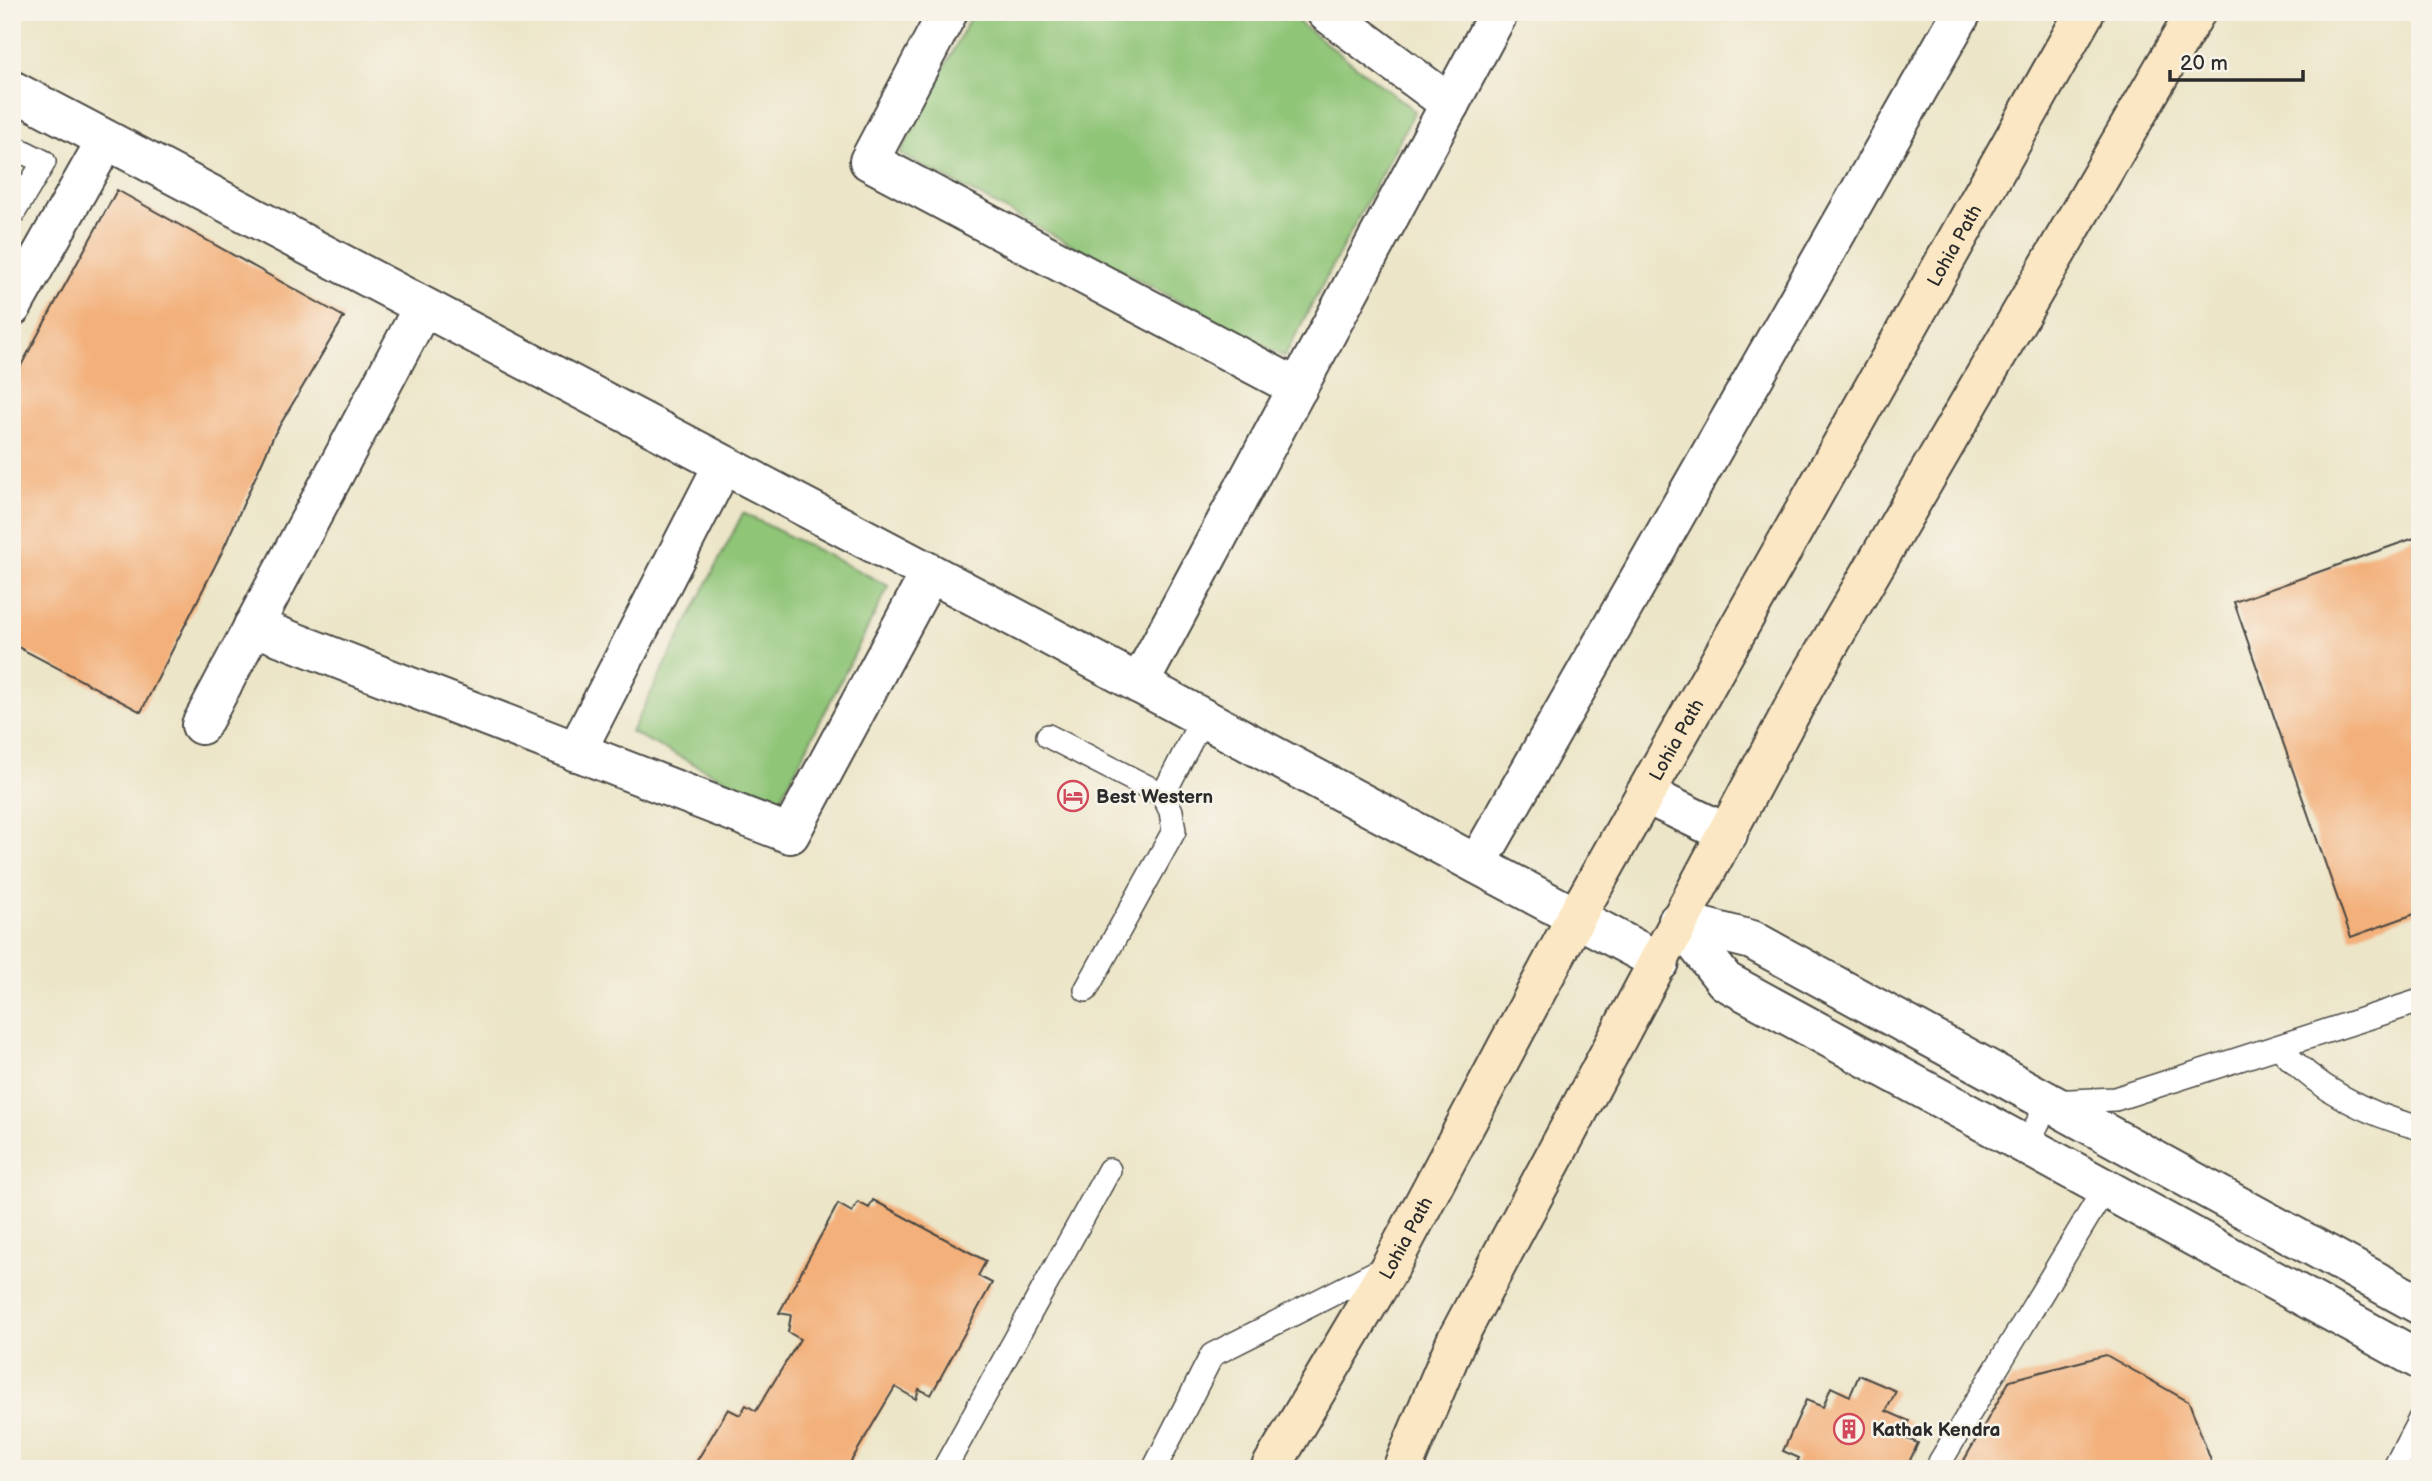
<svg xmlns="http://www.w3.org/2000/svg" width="2432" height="1481" viewBox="0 0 2432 1481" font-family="'Balsamiq Sans',sans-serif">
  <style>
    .green { fill: #8fc577; stroke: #5d7851; stroke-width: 2 }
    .building { fill: #f3b07a }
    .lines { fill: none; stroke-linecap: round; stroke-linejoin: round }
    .lane-casing { stroke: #484743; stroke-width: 26 }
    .street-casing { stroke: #484743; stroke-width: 42 }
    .secondary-casing { stroke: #484743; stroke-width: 42 }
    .lane { stroke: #fff; stroke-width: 23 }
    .street { stroke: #fff; stroke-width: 38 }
    .secondary { stroke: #fbe7c3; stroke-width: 38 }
    .labels { text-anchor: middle; stroke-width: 5; stroke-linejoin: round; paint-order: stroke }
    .street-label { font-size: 19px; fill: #2b2b2b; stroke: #f7f3e8 }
    .poi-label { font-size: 19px; font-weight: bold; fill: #2b2b2b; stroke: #f7f3e8; text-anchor: start }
  </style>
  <rect width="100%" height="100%" fill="#f7f3e8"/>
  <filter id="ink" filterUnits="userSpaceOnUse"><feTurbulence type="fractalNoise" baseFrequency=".0143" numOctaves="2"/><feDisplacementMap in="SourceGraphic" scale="14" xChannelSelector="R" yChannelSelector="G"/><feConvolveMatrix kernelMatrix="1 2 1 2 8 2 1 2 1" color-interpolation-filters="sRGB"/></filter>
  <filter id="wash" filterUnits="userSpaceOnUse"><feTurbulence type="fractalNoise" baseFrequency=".00686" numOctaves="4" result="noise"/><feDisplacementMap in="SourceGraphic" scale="28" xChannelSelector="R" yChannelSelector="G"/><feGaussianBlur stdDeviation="1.57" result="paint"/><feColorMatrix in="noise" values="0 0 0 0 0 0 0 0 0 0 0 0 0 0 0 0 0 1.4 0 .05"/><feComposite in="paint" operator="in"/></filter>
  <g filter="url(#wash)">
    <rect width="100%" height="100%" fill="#ece5c8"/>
    <g class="green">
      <path d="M973,12H1285L1415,111L1284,357L900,154Z"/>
      <path d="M743,513L889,586L777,806L631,732Z"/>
    </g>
    <g id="blocks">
      <g class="building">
        <path d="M117,190L344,317L274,435L222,552L141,712L12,644V382Z"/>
        <path d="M2420,536V912L2351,937L2234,602Z"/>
        <path d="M873,1200L986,1261L978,1276L992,1283L931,1395L919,1389L916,1399L895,1387L850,1463L860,1469H692L728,1409L740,1415L746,1405L756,1411L800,1339L788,1332L791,1315L779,1313L838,1204L852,1212L858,1202L869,1208Z"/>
        <path d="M2106,1355L2189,1402L2214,1469H1959L2010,1380Z"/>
        <path d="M1859,1375L1896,1391L1886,1411L1909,1421L1902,1437L1918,1443L1906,1469H1794L1799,1458L1783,1451L1806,1400L1823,1407L1831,1387L1850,1396Z"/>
      </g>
    </g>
  </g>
  <g filter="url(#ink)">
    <use href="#blocks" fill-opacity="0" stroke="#484743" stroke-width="2"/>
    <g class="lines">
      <g class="lane-casing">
        <g id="lane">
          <path d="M12,146L44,162L12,215"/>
          <path d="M1048,736L1163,795"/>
          <path d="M1086,990L1174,831L1171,811L1163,795L1202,719"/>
          <path d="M2279,1047C2316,1088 2366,1114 2420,1128"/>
          <path d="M2026,1145L2049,1102L2115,1099L2420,1001"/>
          <path d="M1940,1462L2105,1188"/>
          <path d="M944,1469L1109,1170"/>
          <path d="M1154,1469L1212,1355L1386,1267"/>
          <path d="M2394,1469L2420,1419"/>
        </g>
      </g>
      <g class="street-casing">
        <g id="street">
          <path d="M948,12L869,161L1298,388"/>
          <path d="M1326,12L1450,104"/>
          <path d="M12,90L1027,624L1660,962"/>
          <path d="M12,307L106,140"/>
          <path d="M253,626L790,834L930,573"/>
          <path d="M1139,684L1499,12"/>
          <path d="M201,725L423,307"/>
          <path d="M576,752L723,465"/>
          <path d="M1645,794L1728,834"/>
          <path d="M1477,864L1962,12"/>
          <path d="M1678,921L1725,981L2420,1360"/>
          <path d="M1678,921L1752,940L2420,1305"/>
        </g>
      </g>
      <g class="secondary-casing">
        <g id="secondary">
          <path id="s1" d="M1270,1469L1391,1265L1576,917L2085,12"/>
          <path d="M1402,1469L1456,1341L1805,686L2196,12"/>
        </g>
      </g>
      <use href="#lane" class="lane"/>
      <use href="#street" class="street"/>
      <use href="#secondary" class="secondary"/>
    </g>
  </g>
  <defs>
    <g id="hotel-ring" transform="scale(1.575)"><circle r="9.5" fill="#f7f3e8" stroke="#d1495b" stroke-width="1.5"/><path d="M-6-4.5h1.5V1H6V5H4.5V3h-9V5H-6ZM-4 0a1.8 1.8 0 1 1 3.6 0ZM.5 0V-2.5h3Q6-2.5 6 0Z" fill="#d1495b"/></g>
    <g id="building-ring" transform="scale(1.575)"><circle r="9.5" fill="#f7f3e8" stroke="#d1495b" stroke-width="1.5"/><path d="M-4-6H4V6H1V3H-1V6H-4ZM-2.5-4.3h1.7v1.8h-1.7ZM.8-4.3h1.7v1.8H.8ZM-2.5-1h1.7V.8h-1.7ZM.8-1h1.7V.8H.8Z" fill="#d1495b"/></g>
  </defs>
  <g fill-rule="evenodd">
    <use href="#hotel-ring" x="1073" y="796"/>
    <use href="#building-ring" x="1849" y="1429"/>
  </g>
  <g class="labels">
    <g class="street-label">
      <text dy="7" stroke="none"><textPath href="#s1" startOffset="1402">Lohia Path</textPath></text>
      <text dy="7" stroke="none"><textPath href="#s1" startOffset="835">Lohia Path</textPath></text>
      <text dy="7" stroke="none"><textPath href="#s1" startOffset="268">Lohia Path</textPath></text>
    </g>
    <g class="poi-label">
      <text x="1096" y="803">Best Western</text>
      <text x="1872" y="1436">Kathak Kendra</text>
    </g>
  </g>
  <rect width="2432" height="1481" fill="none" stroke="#f7f3e8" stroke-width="42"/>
  <path d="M2170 70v10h133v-10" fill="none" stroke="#2b2b2b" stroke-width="3.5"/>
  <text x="2180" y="70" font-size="21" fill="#2b2b2b" stroke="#f7f3e8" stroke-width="5" paint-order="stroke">20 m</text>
</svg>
